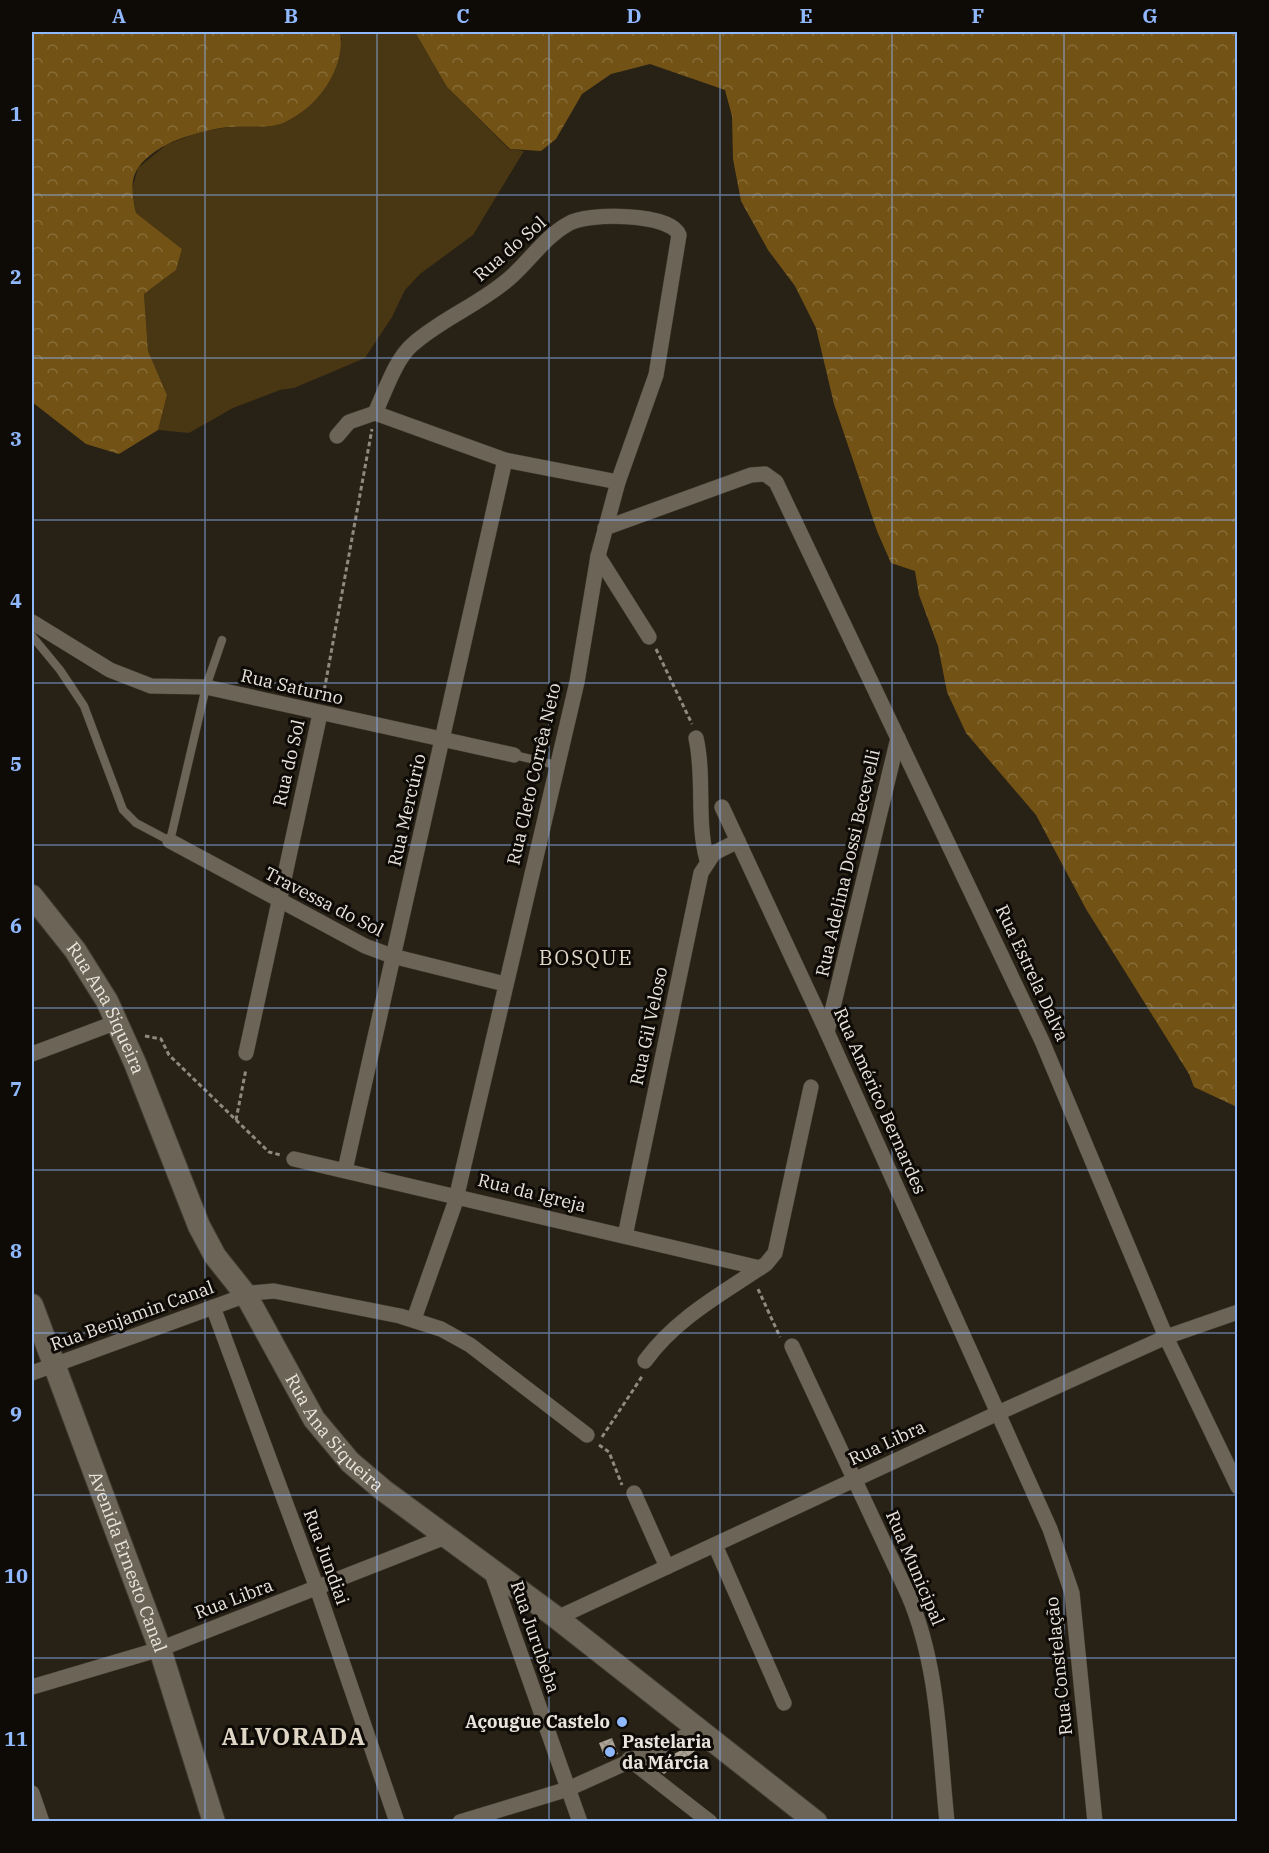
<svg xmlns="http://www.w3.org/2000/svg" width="1269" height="1853" viewBox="0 0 1269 1853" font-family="'IBM Plex Serif',serif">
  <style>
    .green { fill: #493612 }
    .forest { fill: url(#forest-crowns) }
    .building { fill: url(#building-cross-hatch) }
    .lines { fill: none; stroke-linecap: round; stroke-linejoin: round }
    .lane-casing { stroke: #413b32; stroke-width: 9 }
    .street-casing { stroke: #413b32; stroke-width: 16 }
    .secondary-casing { stroke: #413b32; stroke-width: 24 }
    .path { stroke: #8f897f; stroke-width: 3; stroke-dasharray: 4.5 3; stroke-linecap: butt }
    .lane { stroke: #6c6457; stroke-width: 8 }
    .street { stroke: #6c6457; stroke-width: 15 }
    .secondary { stroke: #6c6457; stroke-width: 22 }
    .grid { fill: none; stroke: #90b8fd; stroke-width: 1.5; stroke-opacity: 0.55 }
    .poi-dot { fill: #90b8fd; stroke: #0e0b07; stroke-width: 2 }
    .labels { text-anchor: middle; stroke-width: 6; stroke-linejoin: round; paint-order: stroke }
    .street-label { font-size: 18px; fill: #e9e5dd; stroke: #0e0b07 }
    .poi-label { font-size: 18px; font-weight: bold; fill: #e9e5dd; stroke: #0e0b07; text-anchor: end }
    .quarter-label { font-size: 21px; letter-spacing: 1.5px; fill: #dfd6c6; stroke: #0e0b07 }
    .district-label { font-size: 24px; font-weight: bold; letter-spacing: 1.5px; fill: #dfd6c6; stroke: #0e0b07 }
    .neatline { fill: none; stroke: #90b8fd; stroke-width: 2 }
    .grid-label { font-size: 20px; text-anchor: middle; font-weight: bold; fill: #90b8fd }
  </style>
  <defs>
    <pattern id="forest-crowns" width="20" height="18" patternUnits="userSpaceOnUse" patternTransform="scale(1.5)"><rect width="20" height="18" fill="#725315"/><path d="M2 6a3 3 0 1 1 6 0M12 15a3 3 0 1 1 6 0" fill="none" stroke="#866c37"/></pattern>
    <pattern id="building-cross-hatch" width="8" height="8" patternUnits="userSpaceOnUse" patternTransform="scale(1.5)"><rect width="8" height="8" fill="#ada496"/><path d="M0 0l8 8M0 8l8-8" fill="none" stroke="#938c81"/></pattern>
  </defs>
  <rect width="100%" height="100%" fill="#282115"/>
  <path class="green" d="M340,32H415L447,87L509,149L524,151L473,235L420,274L405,290L392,317L365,358L294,388L280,390L233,408L189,433L158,430L167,395L148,351L144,294L176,270L182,249L136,213L132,189L138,168L166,145L199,132L229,127L342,40Z"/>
  <g class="forest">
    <path d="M32,32H340C343,47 338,66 330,80C320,98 303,114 283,123C268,129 245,125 228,127C199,131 156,142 138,168C129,181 133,198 136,213L182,249L176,270L144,294L148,351L167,395L158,430L119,454L86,444L32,402Z"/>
    <path d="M415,32H1237V1107L1194,1087L1189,1074L1086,909L1036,815L966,733L947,692L938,646L919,595L915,571L891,563L877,531L834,404L816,328L795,286L768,250L741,201L733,159L732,116L725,90L650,64L611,74L582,94L556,139L541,151L510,149L447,87Z"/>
  </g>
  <g class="building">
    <path d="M612,1738L618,1754L605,1758L599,1743Z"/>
    <path d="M691,1745L695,1751L664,1774L653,1765Z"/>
  </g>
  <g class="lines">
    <g class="lane-casing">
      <g id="lane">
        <path d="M32,636L60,670L84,706L123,810L136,823L170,841L206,687L222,640"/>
        <path d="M514,755L556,765"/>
      </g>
    </g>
    <g class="street-casing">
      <g id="street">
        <path d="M375,413C385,392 395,360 412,345C442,318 481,304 511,277C530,260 545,237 568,224C587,212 671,213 679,235L656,375L618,482L598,556L577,682L455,1203L414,1319"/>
        <path d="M375,413L505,460L618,482"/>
        <path d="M337,436L349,422L375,413"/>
        <path d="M605,528L751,475L765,474L776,482L1042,1041L1166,1337L1238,1487"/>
        <path d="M598,556L649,637"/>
        <path d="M32,622L110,670L151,686L206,687L514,755"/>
        <path d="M696,738C705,778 696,820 707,860"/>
        <path d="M722,807L827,1032L1050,1529L1072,1593L1095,1822"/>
        <path d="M170,841L365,946L392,956L505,984"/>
        <path d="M827,1032L898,738"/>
        <path d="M246,1053L320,714"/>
        <path d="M32,1054L117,1022"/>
        <path d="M294,1159L760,1268"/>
        <path d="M345,1170L505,460"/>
        <path d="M625,1236L701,873L714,853L738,841"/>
        <path d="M213,1307L317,1588L397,1822"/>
        <path d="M792,1346L908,1594C939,1666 939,1745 947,1822"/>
        <path d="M645,1361C676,1318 723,1293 766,1264L775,1253L811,1087"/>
        <path d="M32,1373L252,1293L274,1291L400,1316L441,1329L470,1345L587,1435"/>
        <path d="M634,1493L667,1567"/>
        <path d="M715,1545L784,1703"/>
        <path d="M490,1568L580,1822"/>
        <path d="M557,1618L998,1413L1166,1337L1238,1312"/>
        <path d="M32,1687L160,1649L448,1536"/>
        <path d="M629,1759L710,1822"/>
        <path d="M32,1793L42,1822"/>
        <path d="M460,1822L568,1789L701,1729"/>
      </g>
    </g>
    <g class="secondary-casing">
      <g id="secondary">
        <path id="s1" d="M32,896L75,950L107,1001L135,1063L199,1226L215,1256L246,1295L314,1419L350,1462L383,1490L557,1618L816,1822"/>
        <path id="s2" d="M32,1305L160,1649L214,1822"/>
      </g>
    </g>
    <g class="path">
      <path d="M656,649L692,724"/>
      <path d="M323,697L372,429"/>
      <path d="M145,1036L161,1039L169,1055L269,1152L281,1155"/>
      <path d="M236,1120L246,1069"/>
      <path d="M758,1289L780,1337"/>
      <path d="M602,1437L643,1375"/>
      <path d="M599,1445L609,1452L622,1485"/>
    </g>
    <use href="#lane" class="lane"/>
    <use href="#street" class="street"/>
    <use href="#secondary" class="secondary"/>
  </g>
  <path class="grid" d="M205,32V1822M377,32V1822M549,32V1822M720,32V1822M892,32V1822M1064,32V1822M32,195H1238M32,358H1238M32,520H1238M32,683H1238M32,845H1238M32,1008H1238M32,1170H1238M32,1333H1238M32,1495H1238M32,1658H1238"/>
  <g class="poi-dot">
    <circle cx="622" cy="1722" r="6"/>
    <circle cx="610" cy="1752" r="6"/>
  </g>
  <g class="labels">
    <g class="street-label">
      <text transform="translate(510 249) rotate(-41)" y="6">Rua do Sol</text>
      <text transform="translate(292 687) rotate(13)" y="6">Rua Saturno</text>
      <text transform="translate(289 763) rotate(-77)" y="6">Rua do Sol</text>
      <text transform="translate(534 774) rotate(-77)" y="6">Rua Cleto Corrêa Neto</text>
      <text transform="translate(407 810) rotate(-77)" y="6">Rua Mercúrio</text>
      <text transform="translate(848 863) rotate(-77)" y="6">Rua Adelina Dossi Becevelli</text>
      <text transform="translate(324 902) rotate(27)" y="6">Travessa do Sol</text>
      <text transform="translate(1032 973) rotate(65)" y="6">Rua Estrela Dalva</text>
      <text dy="6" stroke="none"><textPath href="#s1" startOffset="135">Rua Ana Siqueira</textPath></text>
      <text transform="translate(649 1026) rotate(-78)" y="6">Rua Gil Veloso</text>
      <text transform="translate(880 1101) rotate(66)" y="6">Rua Américo Bernardes</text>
      <text transform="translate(532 1193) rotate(14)" y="6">Rua da Igreja</text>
      <text transform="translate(132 1316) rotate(-20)" y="6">Rua Benjamin Canal</text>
      <text dy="6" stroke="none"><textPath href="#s1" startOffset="621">Rua Ana Siqueira</textPath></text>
      <text transform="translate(887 1443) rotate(-25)" y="6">Rua Libra</text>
      <text transform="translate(326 1557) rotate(70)" y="6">Rua Jundiai</text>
      <text dy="6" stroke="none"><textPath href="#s2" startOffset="274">Avenida Ernesto Canal</textPath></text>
      <text transform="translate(915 1568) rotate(67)" y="6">Rua Municipal</text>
      <text transform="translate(234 1599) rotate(-21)" y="6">Rua Libra</text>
      <text transform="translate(535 1637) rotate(71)" y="6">Rua Jurubeba</text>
      <text transform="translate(1059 1666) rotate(-96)" y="6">Rua Constelação</text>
    </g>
    <g class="poi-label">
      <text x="610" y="1728">Açougue Castelo</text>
      <text x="622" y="1748" text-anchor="start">Pastelaria<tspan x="622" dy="21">da Márcia</tspan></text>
    </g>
    <g class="quarter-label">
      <text x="586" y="965">BOSQUE</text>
    </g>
    <g class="district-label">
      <text x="294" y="1745">ALVORADA</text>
    </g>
  </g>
  <rect width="1269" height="1853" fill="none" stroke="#0e0b07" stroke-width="66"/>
  <rect x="33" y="33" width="1203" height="1787" class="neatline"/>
  <g class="grid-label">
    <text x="119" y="23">A</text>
    <text x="291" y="23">B</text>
    <text x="463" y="23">C</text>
    <text x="634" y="23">D</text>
    <text x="806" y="23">E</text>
    <text x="978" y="23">F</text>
    <text x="1150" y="23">G</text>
    <text x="16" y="121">1</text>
    <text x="16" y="284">2</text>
    <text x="16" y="446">3</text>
    <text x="16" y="608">4</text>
    <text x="16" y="771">5</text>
    <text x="16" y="933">6</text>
    <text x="16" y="1096">7</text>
    <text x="16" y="1258">8</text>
    <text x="16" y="1421">9</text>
    <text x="16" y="1583">10</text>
    <text x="16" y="1746">11</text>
  </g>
</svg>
